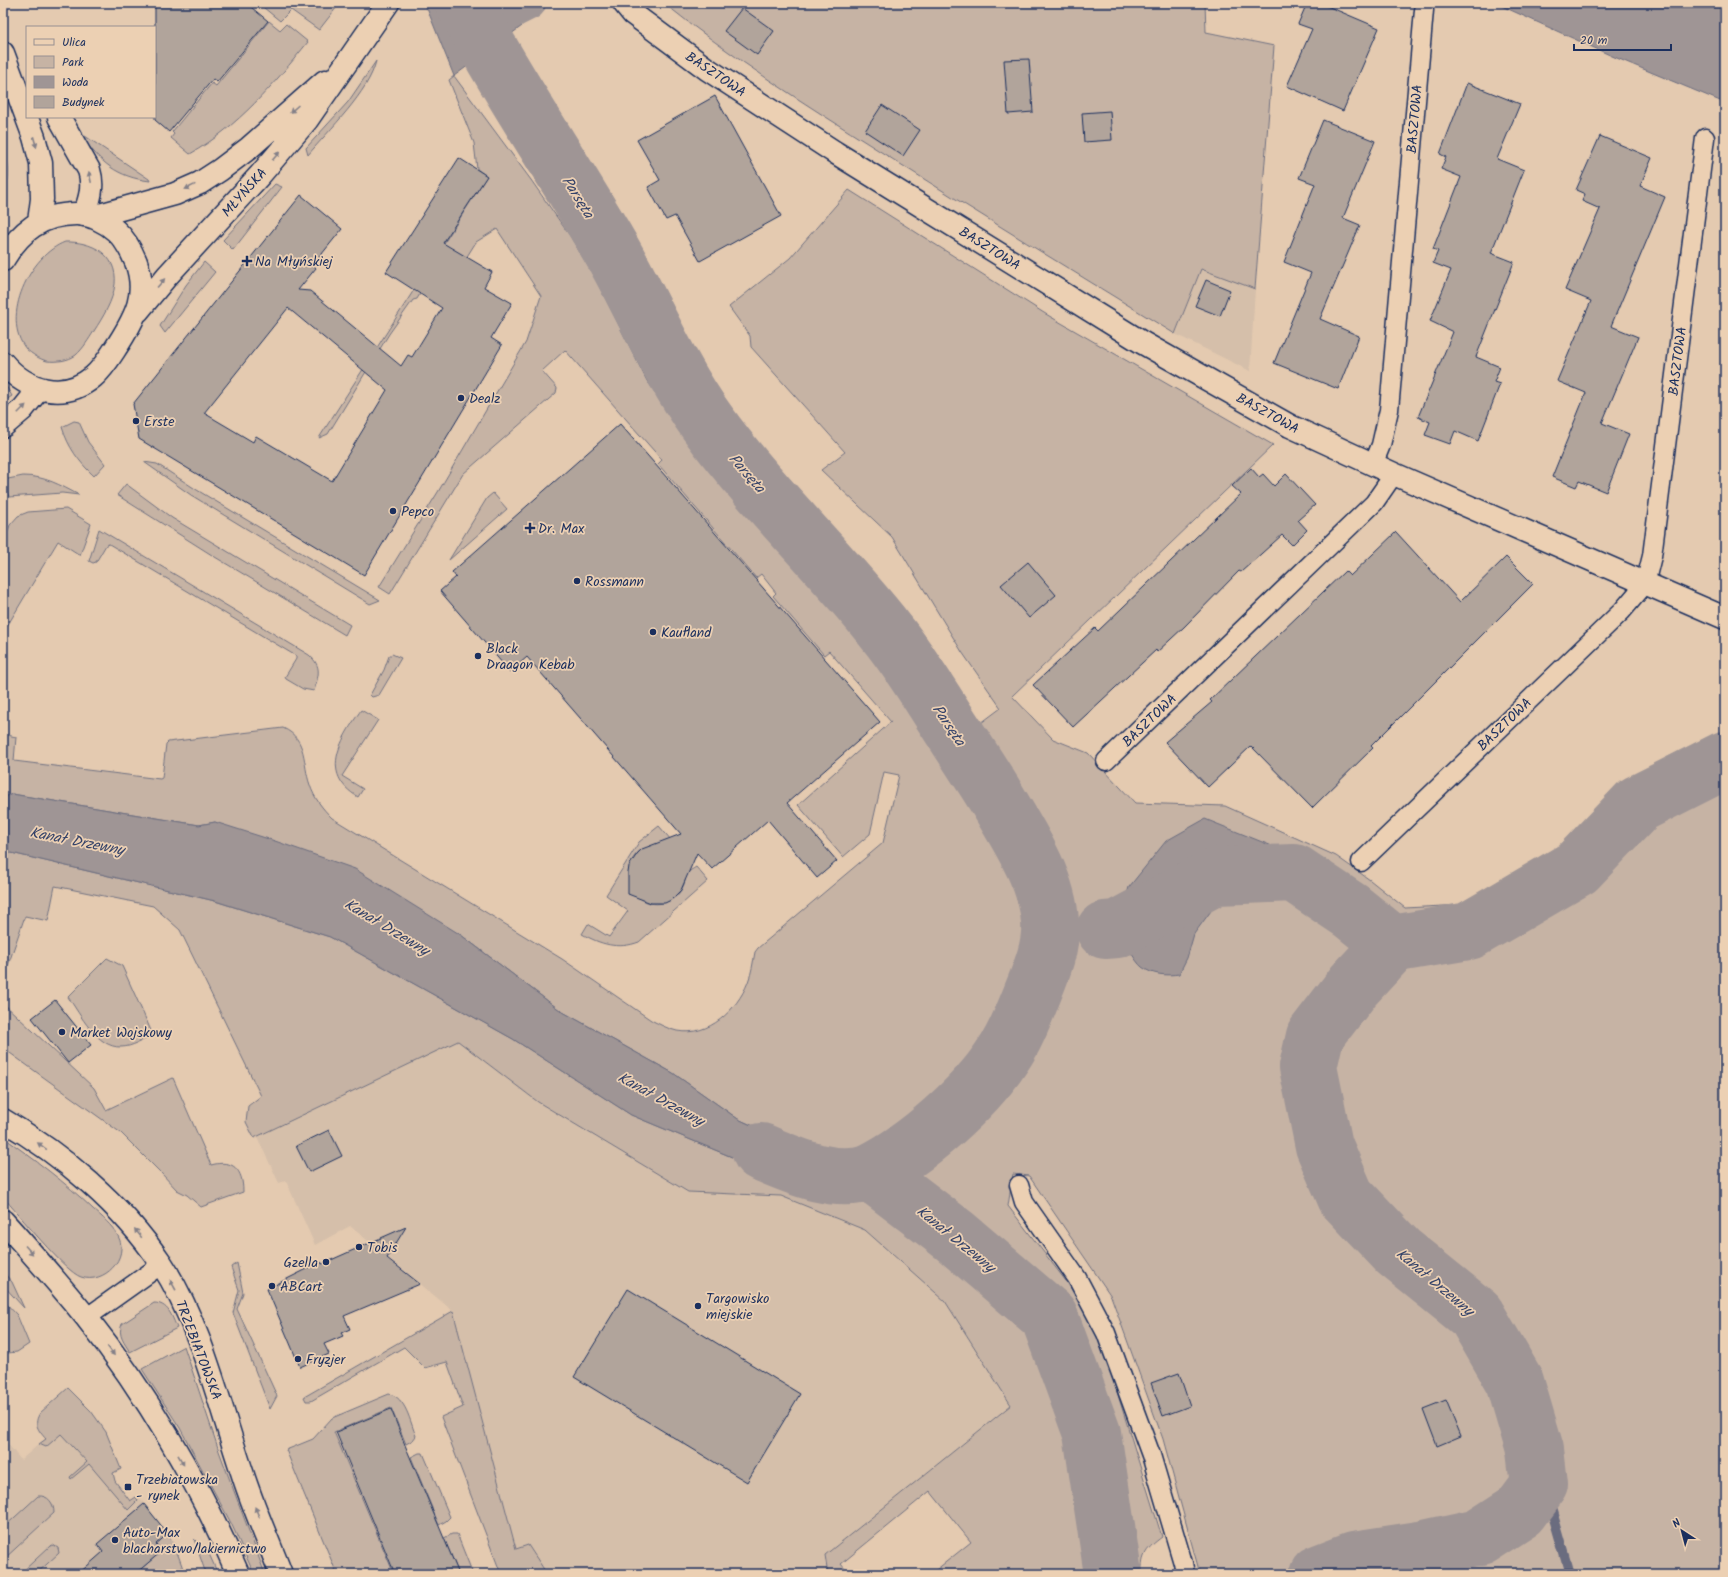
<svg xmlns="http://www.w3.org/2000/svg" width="1728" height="1577" font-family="Kalam,sans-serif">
<rect width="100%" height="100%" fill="#e4cab0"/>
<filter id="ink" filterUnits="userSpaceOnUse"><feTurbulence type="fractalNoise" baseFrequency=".025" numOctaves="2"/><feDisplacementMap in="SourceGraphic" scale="8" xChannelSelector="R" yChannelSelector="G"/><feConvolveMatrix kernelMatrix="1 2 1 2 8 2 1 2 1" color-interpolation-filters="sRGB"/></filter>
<g filter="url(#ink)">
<path fill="#d5bfaa" d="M 1201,269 L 1255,289 L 1250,371 L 1175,334 Z
M 458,1040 L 538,1102 L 688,1192 L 781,1196 L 865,1230 L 945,1301 L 1011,1405 L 825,1555 L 828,1574 L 547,1574 L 528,1545 L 516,1549 L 453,1311 L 350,1226 L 315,1245 L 286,1181 L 279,1183 L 257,1137 Z
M 80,1407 L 127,1505 L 138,1496 L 168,1534 L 162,1551 L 135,1574 L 3,1574 L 3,1438 L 21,1460 Z"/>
<path fill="#c6b3a4" stroke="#707181" d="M 258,3 L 340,3 L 319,30 L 291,10 L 280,21 Z
M 664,3 L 1205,3 L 1206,32 L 1274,46 L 1255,289 L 1201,269 L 1175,334 C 1076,273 977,213 878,150 C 805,104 732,58 664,3 Z
M 269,21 L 280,30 L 286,24 L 308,42 C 274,84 238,127 190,154 L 171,138 L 174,134 L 172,132 L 212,83 L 216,86 Z
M 376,61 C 369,92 329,130 308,155 L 306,148 L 348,102 Z
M 454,76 L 531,180 L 570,236 L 594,276 L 647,381 L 716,472 L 879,662 L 943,753 L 986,830 L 1026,883 L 1039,918 L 1031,963 L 989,1049 L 950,1093 L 915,1127 L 835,1157 L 793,1144 L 738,1119 L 673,1073 L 561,1011 L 461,935 L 215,822 L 199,825 L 12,794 L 3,798 L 3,734 L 16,737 L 14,761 L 160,779 L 162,778 L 166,744 L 168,742 L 283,728 C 308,739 302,763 310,785 C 314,798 323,809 332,818 L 562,959 L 651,1020 C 659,1024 668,1029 677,1031 C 709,1037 737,1010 748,982 C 752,972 753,962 755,952 L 758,948 L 883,843 L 899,775 L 884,772 L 870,834 L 843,857 L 798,805 L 891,722 L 829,651 L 824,655 L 773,596 L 776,593 L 761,574 L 756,578 L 658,464 L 662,460 L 565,350 L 542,371 L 557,388 L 556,393 L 463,474 L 390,594 L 379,587 L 438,492 L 526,342 L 541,296 L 497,229 L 476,242 L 451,282 L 433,271 L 417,299 L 413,300 L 389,334 L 328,434 L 319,438 L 487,176 L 477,169 L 474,143 L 449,80 Z
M 85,136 L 149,179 L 150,181 C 117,177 101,163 82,137 Z
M 3,144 C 8,160 12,177 3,192 Z
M 275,184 L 282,187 L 233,250 L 223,240 Z
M 849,190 L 1044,313 L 1273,445 L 1012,696 L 1053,739 L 1088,753 L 1135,803 L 1225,806 L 1336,856 L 1370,880 L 1405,908 L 1480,904 L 1538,880 L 1629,785 L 1678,755 L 1725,732 L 1725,1574 L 1200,1574 L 1163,1439 L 1111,1296 L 1029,1176 L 1013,1174 L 1008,1206 L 1069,1285 L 1100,1337 L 1162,1537 C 1147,1548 1141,1555 1142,1574 L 931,1574 L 971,1542 L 930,1491 L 841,1564 L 849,1574 L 828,1574 L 825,1555 L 1011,1405 L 945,1301 L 865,1230 L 781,1196 L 688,1192 L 538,1102 L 458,1041 L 254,1138 L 246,1122 L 248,1106 L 261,1096 L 180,930 L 153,906 L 55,886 L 48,921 L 25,916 L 3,980 L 3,851 L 215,901 L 330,937 L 513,1039 L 631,1115 L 744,1162 L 833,1192 L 862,1194 L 907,1166 L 989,1096 L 1025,1046 L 1043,1002 L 1058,956 L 1061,913 L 1054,872 L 1039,820 L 977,726 L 1001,708 L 962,652 L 892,537 L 821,470 L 845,452 L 751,347 L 750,336 L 729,307 L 790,258 Z
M 65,242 C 91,241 118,254 115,284 C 113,301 103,317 94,331 C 89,339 83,349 76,355 C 68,361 56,362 47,361 C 39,359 32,354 26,349 C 0,317 30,255 65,242 Z
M 204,262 L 215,272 L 165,333 L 160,326 L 186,285 Z
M 3,381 L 12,396 L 3,402 Z
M 74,421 L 79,422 L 88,442 L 105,464 L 94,476 C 79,462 68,447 62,427 Z
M 144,462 L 157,464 L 197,490 L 380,600 L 370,604 L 191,495 Z
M 23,476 C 45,476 60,485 79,495 L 62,493 L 9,497 L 3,480 Z
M 126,484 L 172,518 L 350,625 L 345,635 L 215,557 L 117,495 Z
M 493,493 L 507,509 L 449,560 L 487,498 Z
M 66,509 L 91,524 L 80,555 L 58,541 L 3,633 L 3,546 L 10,525 L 18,516 L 28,512 Z
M 99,529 L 309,655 C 323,667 318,676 314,691 L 303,689 L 286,679 L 285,677 L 296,659 L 296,656 L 109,544 L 106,545 L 96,562 L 93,563 L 89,561 Z
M 392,654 L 401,658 L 379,695 L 372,697 L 370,695 L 384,670 L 389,656 Z
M 361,710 L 378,720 L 342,776 L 363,789 L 358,797 C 318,773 342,738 361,710 Z
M 659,826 L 691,863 L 642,849 C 611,872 638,917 671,900 C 678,896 683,889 685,881 C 686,879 685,876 686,875 C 687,872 693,869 696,867 L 708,881 L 639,942 C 618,950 600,944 582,934 L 588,924 L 609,937 L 628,911 L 606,895 L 639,842 Z
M 107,958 L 122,966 L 153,1035 C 143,1040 132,1047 121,1047 C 97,1048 80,1014 68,997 Z
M 3,1003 L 94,1088 L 106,1110 L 173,1078 L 211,1165 C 233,1159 243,1169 243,1192 L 201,1207 L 187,1195 L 177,1190 L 161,1173 L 121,1133 L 3,1048 Z
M 3,1137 C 34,1159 65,1182 93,1209 C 102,1217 112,1225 118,1236 C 130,1258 104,1285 81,1277 C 65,1272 17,1212 3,1197 Z
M 237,1263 L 243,1293 L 237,1309 L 277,1396 L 270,1409 L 233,1313 L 239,1290 L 231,1267 Z
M 3,1272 L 12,1282 L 24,1308 L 3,1285 Z
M 3,1300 L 17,1315 L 29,1344 L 17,1352 L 8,1353 L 3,1352 L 3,1325 L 6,1322 L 3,1318 Z
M 154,1303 C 168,1303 172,1316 177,1328 L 130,1352 C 125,1344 117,1335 122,1324 Z
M 453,1311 L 516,1549 L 528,1545 L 547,1574 L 501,1574 L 441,1417 L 463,1407 L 447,1362 L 425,1368 L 404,1347 L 311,1401 L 306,1401 L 304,1397 Z
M 184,1346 L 219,1451 L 265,1574 L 254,1574 L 231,1523 L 180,1428 L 142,1369 Z
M 68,1388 L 91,1411 L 106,1432 L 121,1469 L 113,1473 L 115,1481 L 130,1501 L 136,1497 L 138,1500 L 128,1510 L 89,1464 L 71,1479 L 70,1477 L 87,1462 L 61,1434 L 46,1447 L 39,1444 L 46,1439 C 38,1430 33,1424 40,1413 Z
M 389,1394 C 406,1397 410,1422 416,1436 L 413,1440 L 406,1444 L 391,1408 L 334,1432 L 394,1574 L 337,1574 L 286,1450 L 313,1439 L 332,1418 Z
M 419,1453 L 423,1453 L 450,1517 L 446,1521 L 439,1525 L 411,1457 Z
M 38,1496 C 48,1495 54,1503 54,1513 L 4,1559 L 3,1528 Z
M 168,1534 L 174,1544 L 185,1574 L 135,1574 L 162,1551 L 156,1544 Z
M 452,1534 L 457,1534 L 473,1574 L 459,1574 L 444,1538 Z
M 194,1539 L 210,1556 L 218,1574 L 206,1574 Z
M 53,1545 L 58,1548 L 59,1553 L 36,1574 L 20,1574 L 50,1546 Z"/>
<path fill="#9f9595" stroke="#6a6c7f" d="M 423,3 L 508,3 L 522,26 L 454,76 L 426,6 Z
M 1495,3 L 1725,3 L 1725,103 L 1612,56 Z
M 12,794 L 199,825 L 215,822 L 275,841 L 355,869 L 461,935 L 561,1011 L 673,1073 L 738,1119 L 793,1144 L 835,1157 L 836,1177 L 833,1192 L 744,1162 L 631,1115 L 513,1039 L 330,937 L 215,901 L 3,851 L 3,798 Z
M 1205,819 L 1297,856 L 1294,873 L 1288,886 L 1222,896 L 1194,934 L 1187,958 L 1179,974 C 1167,976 1152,975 1142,967 C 1135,962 1123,938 1117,929 L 1129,887 L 1166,841 Z"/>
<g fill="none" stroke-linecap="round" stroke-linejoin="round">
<path stroke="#6a6c7f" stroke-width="10" d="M 1539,1484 L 1551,1508 L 1570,1574"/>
<path stroke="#9f9595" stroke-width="34" d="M 513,11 L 529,3"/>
<path stroke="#9f9595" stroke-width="58" d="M 464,3 C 508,88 562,165 610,248 C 643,305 668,368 707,422 C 761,497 830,560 887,633 C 908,659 925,687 943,715 C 961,743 980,771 997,799 C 1018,835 1048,880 1050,922 C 1052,948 1040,974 1031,997 C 1023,1017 1015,1038 1003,1055 C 976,1097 916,1150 871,1172
M 1105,930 L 1117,929 L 1216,876 L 1294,873 L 1351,911 L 1392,944 L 1469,931 L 1577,868 L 1638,804 L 1725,760
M 761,1152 C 794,1166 835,1185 871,1172 L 955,1236 L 1049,1316 L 1092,1433 L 1113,1574
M 1318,1574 L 1354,1560 L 1420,1550 L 1479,1537 L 1519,1511 L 1539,1484 L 1535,1450 L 1515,1382 L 1476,1315 L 1398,1252 L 1346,1197 L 1324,1146 L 1308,1067 L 1315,1036 L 1354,985 L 1392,944"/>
</g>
<path fill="#b1a49b" stroke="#1b2f5e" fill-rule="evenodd" d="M 155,3 L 246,3 L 268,21 L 217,82 L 213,79 L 169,132 L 155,120 Z
M 1307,3 L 1320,3 L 1379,28 L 1343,111 L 1287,86 L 1312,29 L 1298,24 Z
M 742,8 L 774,31 L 757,55 L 724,31 Z
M 1029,59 L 1033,112 L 1008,114 L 1004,60 Z
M 1467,83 L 1520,104 L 1497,159 L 1524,170 L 1491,253 L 1514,262 L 1476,357 L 1500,367 L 1494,382 L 1500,384 L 1478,441 L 1455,431 L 1450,444 L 1425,435 L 1430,422 L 1418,417 L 1453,332 L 1430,321 L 1451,270 L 1433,263 L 1438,251 L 1433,249 L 1461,177 L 1441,169 L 1446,157 L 1440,154 Z
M 715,96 L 781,216 L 700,261 L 675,216 L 666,220 L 648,187 L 660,180 L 637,140 Z
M 882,105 L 920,130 L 903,156 L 865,131 Z
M 1110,111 L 1112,140 L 1084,142 L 1082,113 Z
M 1323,120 L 1375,141 L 1343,218 L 1360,225 L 1320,319 L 1359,336 L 1338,389 L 1274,363 L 1311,273 L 1284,262 L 1315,184 L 1299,178 Z
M 1600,136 L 1652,158 L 1640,186 L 1665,197 L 1611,326 L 1638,337 L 1602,423 L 1629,434 L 1606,492 L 1579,481 L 1576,487 L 1552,477 L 1586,393 L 1557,381 L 1591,301 L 1565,290 L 1600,209 L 1582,201 L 1585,194 L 1576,190 Z
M 459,158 L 487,176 L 443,243 L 492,272 L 484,287 L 512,303 L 491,338 L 502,345 L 364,575 L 139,439 L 133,404 L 301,195 L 342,229 L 313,265 L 316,268 L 298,290 L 310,291 L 401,366 L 408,355 L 412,357 L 442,308 L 386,272 ZM 288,308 L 387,390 L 332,481 L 256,436 L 253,442 L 204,413 Z
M 1206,280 L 1230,290 L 1220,316 L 1195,306 Z
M 620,424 L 880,722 L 787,803 L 837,861 L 817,878 L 768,820 L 712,869 L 697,853 L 681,890 L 671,900 L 665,903 L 651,903 L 628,894 L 628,873 L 629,866 L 637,854 L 642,849 L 681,834 L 527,657 L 510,672 L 440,591 L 456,577 L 452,572 Z
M 1251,468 L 1259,477 L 1263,474 L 1274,486 L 1286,474 L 1315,505 L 1298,520 L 1307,530 L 1292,545 L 1282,535 L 1241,572 L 1239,571 L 1184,627 L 1157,652 L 1156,650 L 1073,727 L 1033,685 L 1095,628 L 1098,631 L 1241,494 L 1232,486 Z
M 1396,532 L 1460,602 L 1506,557 L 1533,584 L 1371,746 L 1373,748 L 1312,808 L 1251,746 L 1208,787 L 1165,742 L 1212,702 L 1210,700 L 1345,571 L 1350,576 Z
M 1028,562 L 1056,595 L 1029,618 L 1001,585 Z
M 55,1000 L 91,1045 L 68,1063 L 32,1018 Z
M 329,1130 L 342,1156 L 309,1172 L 296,1146 Z
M 406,1227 L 387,1258 L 420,1284 L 344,1316 L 350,1329 L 341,1333 L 343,1336 L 324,1344 L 329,1354 L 300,1367 L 267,1289 L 321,1262 L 322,1264 L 349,1252 Z
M 628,1289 L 800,1394 L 747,1482 L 574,1377 Z
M 1179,1373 L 1190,1406 L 1163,1416 L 1151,1383 Z
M 1446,1400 L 1461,1436 L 1437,1446 L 1423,1409 Z
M 391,1409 L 405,1445 L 459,1574 L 395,1574 L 336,1432 Z
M 144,1504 L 168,1534 L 156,1544 L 162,1551 L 135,1574 L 78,1574 L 103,1552 L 97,1544 Z"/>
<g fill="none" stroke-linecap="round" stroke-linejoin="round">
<g stroke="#1b2f5e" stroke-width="21">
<path id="service" d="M 1373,465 L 1381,445 L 1389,410 L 1424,10
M 1106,761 L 1374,503 L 1394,474
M 1361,862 L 1622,611 L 1645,584 L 1652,556 L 1705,138
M 1019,1185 L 1024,1202 L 1077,1278 L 1106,1333 L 1151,1455 L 1183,1563 L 1185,1574
M 86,1318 L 162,1264"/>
</g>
<g stroke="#1b2f5e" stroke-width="25">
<path id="minor" d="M 624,3 L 633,14 L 707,69 L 836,153 L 1143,343 L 1290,426 L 1394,474 L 1725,618
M 3,53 L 34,137 L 41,163 L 42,199 L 39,222
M 59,117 L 89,170 C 94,186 90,199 84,215"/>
</g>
<g stroke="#1b2f5e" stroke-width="25">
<path id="tertiary" d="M 92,217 L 175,194 L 200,183 L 220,170 L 249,148 L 325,81
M 3,260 C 20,232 41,214 76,214 C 91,214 106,222 116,231 C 126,240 131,250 136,262 C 148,294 136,316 119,343 C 111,355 104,368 93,377 C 63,402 26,390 3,363
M 138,311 L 167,276 L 260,175 L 307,120 L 388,3
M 3,426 L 23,409 L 39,389
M 3,1120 C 63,1155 122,1205 161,1263 C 201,1324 219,1404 242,1472 C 253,1507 268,1540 281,1574
M 3,1221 C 31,1252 59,1284 86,1317 C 145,1391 201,1486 238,1574"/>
</g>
<use href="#service" stroke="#ecd0b3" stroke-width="18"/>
<use href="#minor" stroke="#ecd0b3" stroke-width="22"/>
<use href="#tertiary" stroke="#ecd0b3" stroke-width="22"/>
</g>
<defs><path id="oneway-solid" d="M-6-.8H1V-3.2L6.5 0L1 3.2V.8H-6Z"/></defs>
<g fill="#848088">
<use href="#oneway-solid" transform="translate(294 109) rotate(138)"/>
<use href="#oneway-solid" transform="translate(35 142) rotate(74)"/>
<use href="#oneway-solid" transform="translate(276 156) rotate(-49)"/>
<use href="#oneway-solid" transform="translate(90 177) rotate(-102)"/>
<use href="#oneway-solid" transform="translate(190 187) rotate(154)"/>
<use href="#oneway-solid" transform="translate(161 283) rotate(-49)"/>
<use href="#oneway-solid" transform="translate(22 409) rotate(-45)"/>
<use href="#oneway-solid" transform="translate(42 1146) rotate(-144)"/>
<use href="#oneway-solid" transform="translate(138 1233) rotate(-129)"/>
<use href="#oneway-solid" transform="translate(29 1250) rotate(48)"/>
<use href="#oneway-solid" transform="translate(173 1285) rotate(-119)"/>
<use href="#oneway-solid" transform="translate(111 1351) rotate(53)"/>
<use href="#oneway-solid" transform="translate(181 1460) rotate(60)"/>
<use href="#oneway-solid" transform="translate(257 1512) rotate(-112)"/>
</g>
</g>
<g fill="#1b2f5e" stroke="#ecd0b3" stroke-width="1.5">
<path d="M245 255h4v4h4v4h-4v4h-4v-4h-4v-4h4z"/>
<circle cx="461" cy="398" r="4"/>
<circle cx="136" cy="421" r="4"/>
<circle cx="393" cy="511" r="4"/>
<path d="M528 522h4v4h4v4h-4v4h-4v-4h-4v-4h4z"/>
<circle cx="577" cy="581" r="4"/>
<circle cx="653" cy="632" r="4"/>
<circle cx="478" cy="656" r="4"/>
<circle cx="62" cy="1032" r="4"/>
<circle cx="359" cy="1247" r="4"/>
<circle cx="326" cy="1262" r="4"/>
<circle cx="272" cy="1286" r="4"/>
<circle cx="698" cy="1306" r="4"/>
<circle cx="298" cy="1359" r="4"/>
<rect x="124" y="1483" width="8" height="8" rx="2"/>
<circle cx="115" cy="1540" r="4"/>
</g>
<g text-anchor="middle" stroke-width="3.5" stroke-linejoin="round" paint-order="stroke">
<g font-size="14" fill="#1b2f5e" stroke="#ecd0b3">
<text transform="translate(716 74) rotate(34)" y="5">BASZTOWA</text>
<text transform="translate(1414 119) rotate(-85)" y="5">BASZTOWA</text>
<text transform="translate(244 192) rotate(-48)" y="5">MŁYŃSKA</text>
<text transform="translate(990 248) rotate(32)" y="5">BASZTOWA</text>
<text transform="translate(1677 361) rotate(-83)" y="5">BASZTOWA</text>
<text transform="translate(1268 413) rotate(29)" y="5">BASZTOWA</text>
<text transform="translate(1149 720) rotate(-44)" y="5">BASZTOWA</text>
<text transform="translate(1504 724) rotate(-44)" y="5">BASZTOWA</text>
<text transform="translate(199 1350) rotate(69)" y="5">TRZEBIATOWSKA</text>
</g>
<g font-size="14" fill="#1b2f5e" stroke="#ecd0b3" text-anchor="start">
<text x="255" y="266">Na Młyńskiej</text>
<text x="469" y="403">Dealz</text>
<text x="144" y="426">Erste</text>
<text x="401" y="516">Pepco</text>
<text x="538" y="533">Dr. Max</text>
<text x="585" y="586">Rossmann</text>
<text x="661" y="637">Kaufland</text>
<text x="486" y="653">Black<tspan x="486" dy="16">Draagon Kebab</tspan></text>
<text x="70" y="1037">Market Wojskowy</text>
<text x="367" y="1252">Tobis</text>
<text x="318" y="1267" text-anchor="end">Gzella</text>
<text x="280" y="1291">ABCart</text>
<text x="706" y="1303">Targowisko<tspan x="706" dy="16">miejskie</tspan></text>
<text x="306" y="1364">Fryzjer</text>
<text x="136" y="1484">Trzebiatowska<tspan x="136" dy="16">- rynek</tspan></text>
<text x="123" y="1537">Auto-Max<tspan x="123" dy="16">blacharstwo/lakiernictwo</tspan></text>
</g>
<g font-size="15" font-style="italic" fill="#354369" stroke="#ecd0b3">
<text transform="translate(578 197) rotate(58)" y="5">Parsęta</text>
<text transform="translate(747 473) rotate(49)" y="5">Parsęta</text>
<text transform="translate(949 725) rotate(56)" y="5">Parsęta</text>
<text transform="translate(77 841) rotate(11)" y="5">Kanał Drzewny</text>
<text transform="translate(387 927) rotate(31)" y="5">Kanał Drzewny</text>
<text transform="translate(661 1099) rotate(29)" y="5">Kanał Drzewny</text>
<text transform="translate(956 1239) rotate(39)" y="5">Kanał Drzewny</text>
<text transform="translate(1435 1282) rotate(40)" y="5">Kanał Drzewny</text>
</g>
</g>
<rect width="1728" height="1577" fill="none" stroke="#ecd0b3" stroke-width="16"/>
<rect x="8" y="8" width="1712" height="1561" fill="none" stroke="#1b2f5e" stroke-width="1.5" filter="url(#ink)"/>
<rect x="26" y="26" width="130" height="92" fill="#ecd0b3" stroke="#989091"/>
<rect x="34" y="39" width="20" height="6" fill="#ecd0b3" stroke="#989091"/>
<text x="62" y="46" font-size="12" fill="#1b2f5e">Ulica</text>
<rect x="34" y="56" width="20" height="12" fill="#c6b3a4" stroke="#989091"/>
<text x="62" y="66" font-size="12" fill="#1b2f5e">Park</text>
<rect x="34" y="76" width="20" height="12" fill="#9f9595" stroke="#989091"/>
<text x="62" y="86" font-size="12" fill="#1b2f5e">Woda</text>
<rect x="34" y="96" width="20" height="12" fill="#b1a49b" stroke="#989091"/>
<text x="62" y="106" font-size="12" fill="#1b2f5e">Budynek</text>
<g transform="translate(1682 1531) rotate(324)" stroke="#ecd0b3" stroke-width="3" paint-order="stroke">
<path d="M0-3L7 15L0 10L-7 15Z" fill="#1b2f5e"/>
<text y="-6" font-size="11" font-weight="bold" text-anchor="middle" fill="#1b2f5e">N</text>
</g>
<path d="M1574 44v6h97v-6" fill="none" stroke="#1b2f5e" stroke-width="2"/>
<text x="1580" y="44" font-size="12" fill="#1b2f5e" stroke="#ecd0b3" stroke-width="3" paint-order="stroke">20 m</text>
</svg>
